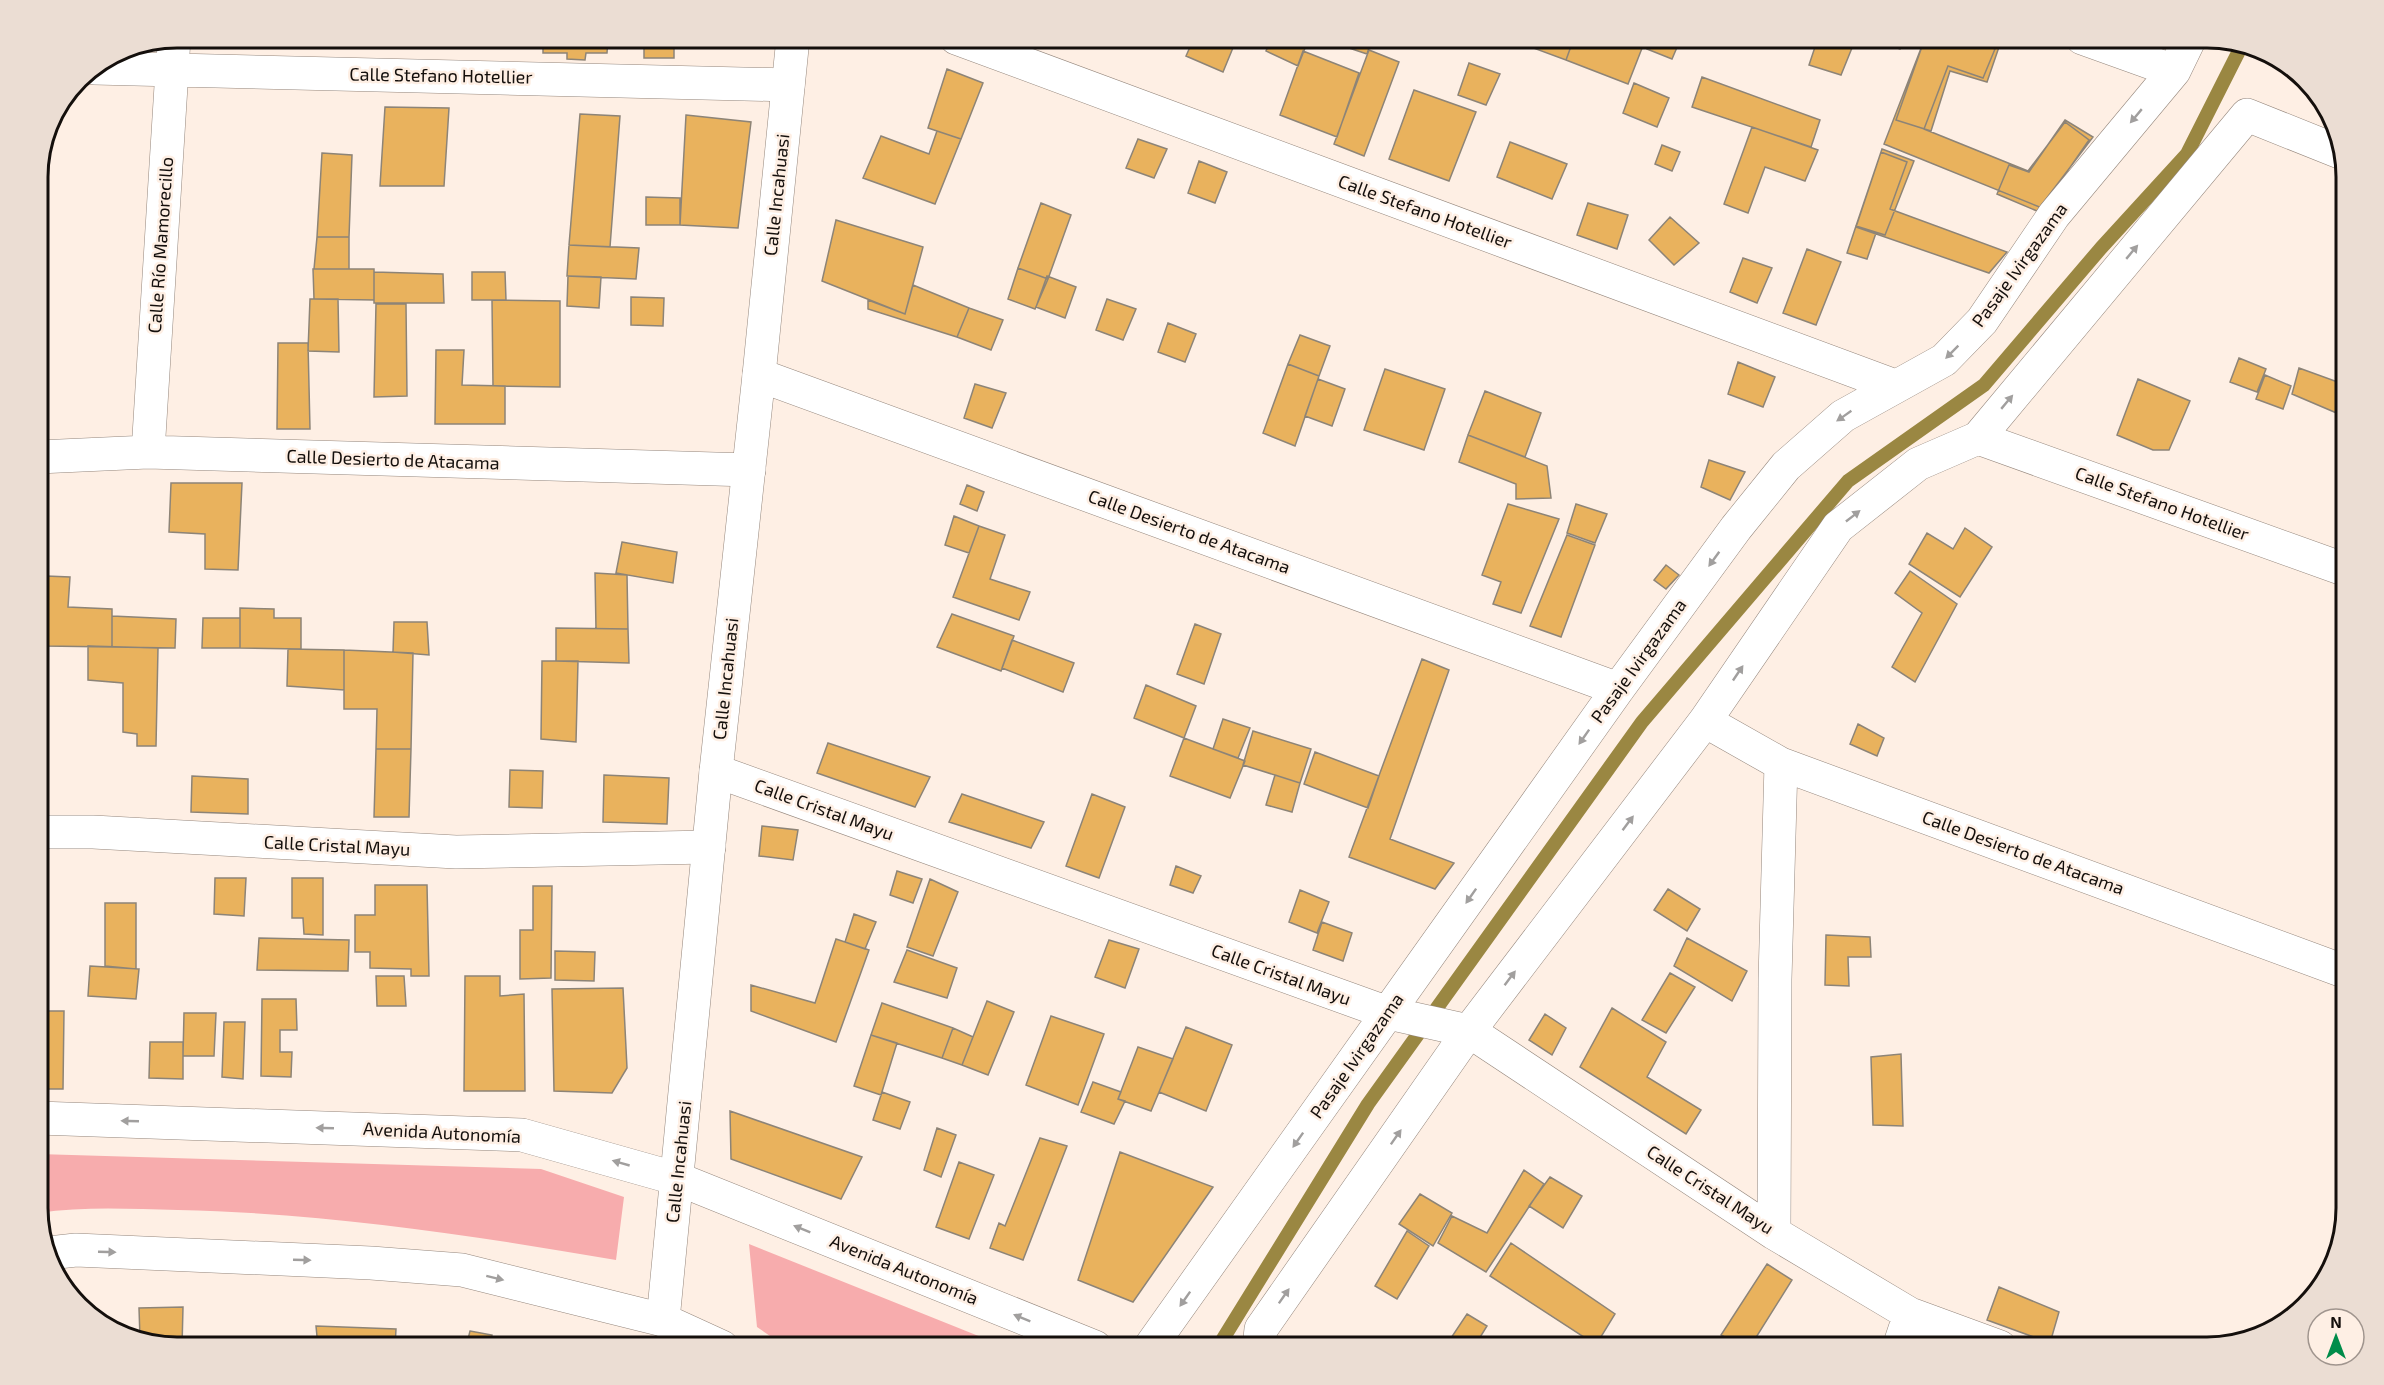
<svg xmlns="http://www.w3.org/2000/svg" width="2384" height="1385" font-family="'Exo 2',sans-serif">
<rect width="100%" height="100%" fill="#feefe4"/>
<path fill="#f7acad" d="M 38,1154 L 541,1169 L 624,1197 L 616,1260 C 470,1235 327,1213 178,1210 C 131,1209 85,1206 38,1213 Z
M 749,1244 L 1006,1347 L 786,1347 L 757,1327 Z"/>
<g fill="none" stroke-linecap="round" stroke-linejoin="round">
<path stroke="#9a8742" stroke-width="14" d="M 1218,1347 L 1368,1104 L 1642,722 L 1848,481 L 1984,385 L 2101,248 L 2187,154 L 2241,47"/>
</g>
<path fill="#e9b25d" stroke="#8d8477" stroke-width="1.5" d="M 543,38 L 608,38 L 607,53 L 586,53 L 585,60 L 567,59 L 567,53 L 543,53 Z
M 644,38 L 674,38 L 674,58 L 644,58 Z
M 1194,38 L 1237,38 L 1223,72 L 1186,56 Z
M 1272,38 L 1309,38 L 1298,66 L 1266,51 Z
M 1342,38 L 1372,38 L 1367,54 L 1340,45 Z
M 1513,38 L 1574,38 L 1566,60 L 1512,40 Z
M 1574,38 L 1646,38 L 1628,84 L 1566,60 Z
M 1651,38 L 1681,38 L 1672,59 L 1647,49 Z
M 1818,38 L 1856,38 L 1841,75 L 1809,65 Z
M 1871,38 L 1904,38 L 1900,49 Z
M 1925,38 L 1969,38 L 1995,49 L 1983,78 L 1948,66 L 1924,129 L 2028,171 L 2065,122 L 2089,140 L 2042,208 L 1884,144 Z
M 1925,38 L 1970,38 L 1999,47 L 1987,82 L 1950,71 L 1931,131 L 1896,120 Z
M 1369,50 L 1399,62 L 1364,156 L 1334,144 Z
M 1303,51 L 1359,73 L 1337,137 L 1280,115 Z
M 1469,63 L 1500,74 L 1486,105 L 1458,95 Z
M 947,69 L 983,83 L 961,139 L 928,128 Z
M 1702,77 L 1820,120 L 1811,147 L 1692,107 Z
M 1634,83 L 1669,98 L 1657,127 L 1623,113 Z
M 1414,90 L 1476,112 L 1449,181 L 1389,159 Z
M 385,107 L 449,108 L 444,186 L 380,186 Z
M 580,114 L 620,116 L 610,247 L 569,245 Z
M 686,115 L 751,122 L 738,228 L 680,225 Z
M 2065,120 L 2093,137 L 2037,211 L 1997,194 L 2009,165 L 2029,172 Z
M 1752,127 L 1818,150 L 1805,181 L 1765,167 L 1748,213 L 1724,204 Z
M 937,131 L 961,139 L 935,204 L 863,178 L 881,136 L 929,154 Z
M 1138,139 L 1167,149 L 1154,178 L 1126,168 Z
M 1510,142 L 1567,164 L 1552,199 L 1497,177 Z
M 1662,145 L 1680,152 L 1672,171 L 1655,164 Z
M 1882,149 L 1914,161 L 1885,235 L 1856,226 Z
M 1881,152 L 1907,162 L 1890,209 L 2007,252 L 1989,273 L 1856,227 Z
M 322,153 L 352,155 L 349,237 L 317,237 Z
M 1199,161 L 1227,172 L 1215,203 L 1188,193 Z
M 646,197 L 680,198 L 680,225 L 646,225 Z
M 1041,203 L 1071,215 L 1048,279 L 1018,268 Z
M 1588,203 L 1628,215 L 1617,249 L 1577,235 Z
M 1670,217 L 1699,243 L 1674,265 L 1649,240 Z
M 836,220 L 923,247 L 905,314 L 822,281 Z
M 1856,226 L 1876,233 L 1867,259 L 1847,253 Z
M 317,237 L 349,237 L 349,269 L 314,269 Z
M 569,245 L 639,248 L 636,279 L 567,276 Z
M 1807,249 L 1841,262 L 1816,325 L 1783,313 Z
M 1743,258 L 1772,268 L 1757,303 L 1730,292 Z
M 1018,268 L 1048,279 L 1035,309 L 1008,299 Z
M 313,269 L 374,269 L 374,300 L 314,299 Z
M 374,272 L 443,274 L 444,303 L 374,303 Z
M 472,272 L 505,272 L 506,300 L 472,300 Z
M 568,276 L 601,277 L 599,308 L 567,306 Z
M 1047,276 L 1076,287 L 1065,318 L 1036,307 Z
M 913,285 L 969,308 L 957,337 L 868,309 L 868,300 L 905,314 Z
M 631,297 L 664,298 L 663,326 L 631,325 Z
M 310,299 L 338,299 L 339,352 L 308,351 Z
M 1107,299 L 1136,309 L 1123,340 L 1096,330 Z
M 492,300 L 560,301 L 560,387 L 493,386 Z
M 376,304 L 406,304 L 407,396 L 374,397 Z
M 969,308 L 1003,320 L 991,350 L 957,337 Z
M 1168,323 L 1196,334 L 1185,362 L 1158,352 Z
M 1300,335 L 1330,346 L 1319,376 L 1288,364 Z
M 278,343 L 308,343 L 310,429 L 277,429 Z
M 436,350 L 464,350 L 462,385 L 505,386 L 505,424 L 435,424 Z
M 2239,358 L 2266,369 L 2257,392 L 2230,382 Z
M 1738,362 L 1775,377 L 1763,407 L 1728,394 Z
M 1288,364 L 1319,376 L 1295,446 L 1263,433 Z
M 2299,368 L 2346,385 L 2346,417 L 2292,394 Z
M 1385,369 L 1445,389 L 1424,450 L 1364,430 Z
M 2265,375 L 2291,386 L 2283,409 L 2256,399 Z
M 1318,379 L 1345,389 L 1332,426 L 1305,416 Z
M 2138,379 L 2190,401 L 2169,450 L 2153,450 L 2117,435 Z
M 975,384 L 1006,393 L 992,428 L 964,418 Z
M 1485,391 L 1541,413 L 1525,457 L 1468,435 Z
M 1468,435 L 1547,466 L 1551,498 L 1516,499 L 1516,484 L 1459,462 Z
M 1709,460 L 1745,472 L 1730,500 L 1701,487 Z
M 171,483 L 242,483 L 238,570 L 205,569 L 205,534 L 169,532 Z
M 967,485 L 984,492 L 977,511 L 960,504 Z
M 1508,504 L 1559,519 L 1521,613 L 1493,604 L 1501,582 L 1482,575 Z
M 1576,504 L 1607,514 L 1595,543 L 1567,533 Z
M 954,516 L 979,526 L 969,553 L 945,545 Z
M 979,526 L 1005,535 L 990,579 L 1030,592 L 1019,620 L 953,597 Z
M 1965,528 L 1992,547 L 1960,597 L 1909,564 L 1927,533 L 1953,549 Z
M 1567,535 L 1595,545 L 1561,637 L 1530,626 Z
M 622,542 L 677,552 L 673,583 L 616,573 Z
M 1666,565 L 1679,575 L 1666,589 L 1654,580 Z
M 1910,571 L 1957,604 L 1915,682 L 1892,667 L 1922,613 L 1895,593 Z
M 595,573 L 627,575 L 628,629 L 596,629 Z
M 46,576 L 70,577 L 68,607 L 112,609 L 112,647 L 45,646 Z
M 38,584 L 46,584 L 45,646 L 38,646 Z
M 240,608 L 274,609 L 274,618 L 301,618 L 301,649 L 240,648 Z
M 952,614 L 1014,636 L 1001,671 L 937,647 Z
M 112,616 L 176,619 L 175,648 L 112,647 Z
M 203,618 L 240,618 L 240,648 L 202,648 Z
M 394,622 L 427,622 L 429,655 L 393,652 Z
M 1195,624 L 1221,634 L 1204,684 L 1177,674 Z
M 556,628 L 628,629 L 629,663 L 556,661 Z
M 1012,640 L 1074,663 L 1063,692 L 1002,668 Z
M 88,646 L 158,648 L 156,746 L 137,746 L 137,734 L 123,732 L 123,683 L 88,680 Z
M 288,649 L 344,650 L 344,690 L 287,686 Z
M 344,650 L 413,653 L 411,749 L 376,749 L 377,709 L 344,709 Z
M 1422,659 L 1449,670 L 1390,839 L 1454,863 L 1435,889 L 1349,857 Z
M 542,661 L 578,661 L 576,742 L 541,739 Z
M 1146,685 L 1196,706 L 1184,738 L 1134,718 Z
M 1223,719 L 1250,728 L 1238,758 L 1213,749 Z
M 1858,724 L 1884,738 L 1877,756 L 1850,744 Z
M 1253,731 L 1311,749 L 1300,783 L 1243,765 Z
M 1184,738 L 1245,761 L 1230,798 L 1170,776 Z
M 828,743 L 930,777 L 915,807 L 817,773 Z
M 376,749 L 411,749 L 409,817 L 374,817 Z
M 1315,752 L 1379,776 L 1368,808 L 1304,784 Z
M 510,770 L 543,771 L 542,808 L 509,807 Z
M 604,775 L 669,778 L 667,824 L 603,822 Z
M 1275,775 L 1300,783 L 1292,812 L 1266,805 Z
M 192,776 L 248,779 L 248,814 L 191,812 Z
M 962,794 L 1044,822 L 1031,848 L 949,822 Z
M 1092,794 L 1125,807 L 1099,878 L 1066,866 Z
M 762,826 L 798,830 L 793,860 L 759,856 Z
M 1176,866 L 1201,876 L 1193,893 L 1170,885 Z
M 897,871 L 922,879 L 913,903 L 890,895 Z
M 215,878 L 246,878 L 244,916 L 214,914 Z
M 292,878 L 323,878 L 323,935 L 304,934 L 303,918 L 292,918 Z
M 930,879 L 958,892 L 933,956 L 907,947 Z
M 375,885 L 427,885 L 429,976 L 411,976 L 411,969 L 370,968 L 370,952 L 355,952 L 355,915 L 375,915 Z
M 533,886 L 552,886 L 551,978 L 520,979 L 520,930 L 533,930 Z
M 1668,889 L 1700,909 L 1687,931 L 1654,910 Z
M 1300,890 L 1329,902 L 1317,933 L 1289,922 Z
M 105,903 L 136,903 L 136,969 L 105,966 Z
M 854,914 L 876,922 L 865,949 L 845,942 Z
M 1322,922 L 1352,933 L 1343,961 L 1313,950 Z
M 1826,935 L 1870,937 L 1871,957 L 1848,957 L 1849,986 L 1825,985 Z
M 259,938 L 349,940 L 348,971 L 257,970 Z
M 1687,938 L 1747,971 L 1732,1001 L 1674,966 Z
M 836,939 L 869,950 L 836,1042 L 751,1011 L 751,985 L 815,1003 Z
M 1109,940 L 1139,949 L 1125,988 L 1095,977 Z
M 907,950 L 957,968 L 947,998 L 894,982 Z
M 555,951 L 595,952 L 594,981 L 555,980 Z
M 90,966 L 139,969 L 136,999 L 88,996 Z
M 1670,973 L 1695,987 L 1666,1033 L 1642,1020 Z
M 376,976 L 404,976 L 406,1006 L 377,1006 Z
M 465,976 L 500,976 L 500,996 L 524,994 L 525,1091 L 464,1091 Z
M 623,988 L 627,1068 L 612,1093 L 554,1091 L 552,989 Z
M 262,999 L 296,999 L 297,1030 L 280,1030 L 280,1052 L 292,1052 L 291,1077 L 261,1076 Z
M 987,1001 L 1014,1012 L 988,1075 L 962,1065 Z
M 882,1003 L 953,1028 L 942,1058 L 871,1035 Z
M 1612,1008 L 1666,1042 L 1647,1077 L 1701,1110 L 1686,1134 L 1580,1067 Z
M 38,1011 L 64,1011 L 63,1089 L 38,1089 Z
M 184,1013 L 216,1013 L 214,1056 L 183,1056 Z
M 1545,1014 L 1566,1028 L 1552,1055 L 1529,1040 Z
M 1051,1016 L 1104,1034 L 1078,1105 L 1026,1085 Z
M 224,1022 L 245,1022 L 243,1079 L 222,1077 Z
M 1186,1027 L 1232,1045 L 1206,1111 L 1159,1092 Z
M 953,1028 L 973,1037 L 962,1065 L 942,1058 Z
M 871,1035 L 897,1043 L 881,1095 L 854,1086 Z
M 150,1042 L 183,1042 L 183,1079 L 149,1078 Z
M 1138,1047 L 1173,1059 L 1151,1111 L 1118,1099 Z
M 1901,1054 L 1903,1126 L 1873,1125 L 1871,1057 Z
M 1093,1082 L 1121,1092 L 1118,1099 L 1125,1101 L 1114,1124 L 1081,1112 Z
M 882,1092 L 910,1102 L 900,1129 L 873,1120 Z
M 730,1111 L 862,1157 L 841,1199 L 731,1159 Z
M 937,1128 L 956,1135 L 941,1177 L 924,1170 Z
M 1040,1138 L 1067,1146 L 1023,1260 L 990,1248 L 999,1223 L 1005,1226 Z
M 1120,1152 L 1213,1187 L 1133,1302 L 1078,1280 Z
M 959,1162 L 994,1175 L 969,1239 L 936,1227 Z
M 1524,1170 L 1544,1184 L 1486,1272 L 1438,1243 L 1452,1216 L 1487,1233 Z
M 1550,1177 L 1582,1196 L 1563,1228 L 1529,1206 Z
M 1420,1194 L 1452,1213 L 1433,1246 L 1399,1224 Z
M 1407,1231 L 1429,1246 L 1397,1299 L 1375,1286 Z
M 1511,1243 L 1615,1314 L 1596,1345 L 1490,1276 Z
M 1767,1264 L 1792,1280 L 1750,1347 L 1744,1347 L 1721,1335 Z
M 1999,1287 L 2059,1312 L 2050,1343 L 1987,1320 Z
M 183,1307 L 182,1347 L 140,1338 L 139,1308 Z
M 1467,1314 L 1487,1326 L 1474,1347 L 1445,1347 Z
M 316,1326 L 396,1329 L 395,1347 L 318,1347 Z
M 470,1331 L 492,1335 L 489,1347 L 466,1347 Z
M 1759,1338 L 1774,1347 L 1753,1347 Z"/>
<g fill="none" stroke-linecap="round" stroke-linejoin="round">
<g stroke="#95877d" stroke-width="34">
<path id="minor" d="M 956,38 L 1895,386
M 2082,38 L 2174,71
M 94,68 L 788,85
M 759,375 L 1618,689
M 1978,438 L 2346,570
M 148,452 L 174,38
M 38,457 L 148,452 L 749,470
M 1705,721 L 1781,764 L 2346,972
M 716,771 L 1388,1013 L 1469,1031 L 1774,1233 L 1910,1314 L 2000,1347
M 38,832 L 93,832 L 456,852 L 709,847
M 1774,1233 L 1775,979 L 1781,764
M 1150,1347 L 1618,689 L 1736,528 L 1786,466 L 1843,416 L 1944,360 L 1982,321 L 2054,215 L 2174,71 L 2190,38
M 1259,1347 L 1261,1329 L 1469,1031 L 1705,721 L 1838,527 L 1918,464 L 1978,438 L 2247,115 L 2342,153
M 1899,1347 L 1910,1314"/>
</g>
<g stroke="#95877d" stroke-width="34">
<path id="tertiary" d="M 38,1118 L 522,1135 L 678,1179 L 1095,1347
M 49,1253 L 76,1250 L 371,1263 L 462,1270 L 663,1320"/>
</g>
<g stroke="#95877d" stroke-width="34">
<path id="secondary" d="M 722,1347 L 663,1320 L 716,771 L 759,375 L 793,38"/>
</g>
<use href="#minor" stroke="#fff" stroke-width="33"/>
<use href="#tertiary" stroke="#fff" stroke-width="33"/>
<use href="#secondary" stroke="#fff" stroke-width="33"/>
</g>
<defs><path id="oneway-solid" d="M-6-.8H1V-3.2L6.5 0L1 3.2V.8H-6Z" transform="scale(1.5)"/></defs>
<g fill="#a19f9e">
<use href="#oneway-solid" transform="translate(2136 116) rotate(130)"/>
<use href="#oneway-solid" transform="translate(2132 252) rotate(-50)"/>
<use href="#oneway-solid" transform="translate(1952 352) rotate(135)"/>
<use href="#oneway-solid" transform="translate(2007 402) rotate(-50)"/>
<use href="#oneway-solid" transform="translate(1844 416) rotate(145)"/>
<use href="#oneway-solid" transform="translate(1853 516) rotate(-38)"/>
<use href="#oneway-solid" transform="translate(1714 559) rotate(126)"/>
<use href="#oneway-solid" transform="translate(1738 673) rotate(-56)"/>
<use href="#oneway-solid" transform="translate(1584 737) rotate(125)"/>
<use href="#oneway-solid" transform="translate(1628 823) rotate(-53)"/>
<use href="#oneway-solid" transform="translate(1471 896) rotate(125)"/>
<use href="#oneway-solid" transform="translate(1510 978) rotate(-53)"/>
<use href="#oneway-solid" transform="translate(130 1121) rotate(-178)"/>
<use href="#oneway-solid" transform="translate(325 1128) rotate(-178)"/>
<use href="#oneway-solid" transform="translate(1396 1137) rotate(-55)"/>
<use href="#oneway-solid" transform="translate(1298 1140) rotate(125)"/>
<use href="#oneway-solid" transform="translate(621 1163) rotate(-164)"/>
<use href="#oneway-solid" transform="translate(802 1229) rotate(-158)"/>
<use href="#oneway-solid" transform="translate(107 1252) rotate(2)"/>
<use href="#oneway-solid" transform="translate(302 1260) rotate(2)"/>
<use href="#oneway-solid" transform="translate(495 1278) rotate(14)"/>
<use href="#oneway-solid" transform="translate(1284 1296) rotate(-55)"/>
<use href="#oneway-solid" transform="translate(1185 1299) rotate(125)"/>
<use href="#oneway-solid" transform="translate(1022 1318) rotate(-158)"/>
</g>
<g text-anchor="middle" stroke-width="5" stroke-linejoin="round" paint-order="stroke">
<g font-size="18" fill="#140f0c" stroke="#feefe4">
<text transform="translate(441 76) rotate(1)" y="6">Calle Stefano Hotellier</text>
<text transform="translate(777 195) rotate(-84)" y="6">Calle Incahuasi</text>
<text transform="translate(1425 212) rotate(20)" y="6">Calle Stefano Hotellier</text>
<text transform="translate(161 245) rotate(-86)" y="6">Calle Río Mamorecillo</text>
<text transform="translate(2020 265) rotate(-54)" y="6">Pasaje Ivirgazama</text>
<text transform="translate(393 460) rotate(2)" y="6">Calle Desierto de Atacama</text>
<text transform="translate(2162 504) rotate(20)" y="6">Calle Stefano Hotellier</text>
<text transform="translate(1189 532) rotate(20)" y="6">Calle Desierto de Atacama</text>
<text transform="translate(1639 661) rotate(-54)" y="6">Pasaje Ivirgazama</text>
<text transform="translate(726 679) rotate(-84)" y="6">Calle Incahuasi</text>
<text transform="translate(824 810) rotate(20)" y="6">Calle Cristal Mayu</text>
<text transform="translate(337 846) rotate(3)" y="6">Calle Cristal Mayu</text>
<text transform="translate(2023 853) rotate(20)" y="6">Calle Desierto de Atacama</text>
<text transform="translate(1281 975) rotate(20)" y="6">Calle Cristal Mayu</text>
<text transform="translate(1357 1056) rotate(-55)" y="6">Pasaje Ivirgazama</text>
<text transform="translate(442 1133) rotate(3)" y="6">Avenida Autonomía</text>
<text transform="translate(679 1162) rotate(-84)" y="6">Calle Incahuasi</text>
<text transform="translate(1710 1190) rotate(33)" y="6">Calle Cristal Mayu</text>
<text transform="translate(904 1270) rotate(22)" y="6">Avenida Autonomía</text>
</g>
</g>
<path d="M0 0H2384V1385H0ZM177 48H2207A129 129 0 0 1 2336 177V1208A129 129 0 0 1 2207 1337H177A129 129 0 0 1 48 1208V177A129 129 0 0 1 177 48Z" fill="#ebddd3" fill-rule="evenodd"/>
<path fill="none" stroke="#140f0c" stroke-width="3" d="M177 48H2207A129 129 0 0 1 2336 177V1208A129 129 0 0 1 2207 1337H177A129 129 0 0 1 48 1208V177A129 129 0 0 1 177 48Z"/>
<g transform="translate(2336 1337)"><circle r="28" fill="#feefe4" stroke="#a0958e" stroke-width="1.5"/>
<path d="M0-4.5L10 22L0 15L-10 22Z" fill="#008c4a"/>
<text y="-9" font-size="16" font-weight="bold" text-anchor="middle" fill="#140f0c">N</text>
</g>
</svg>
